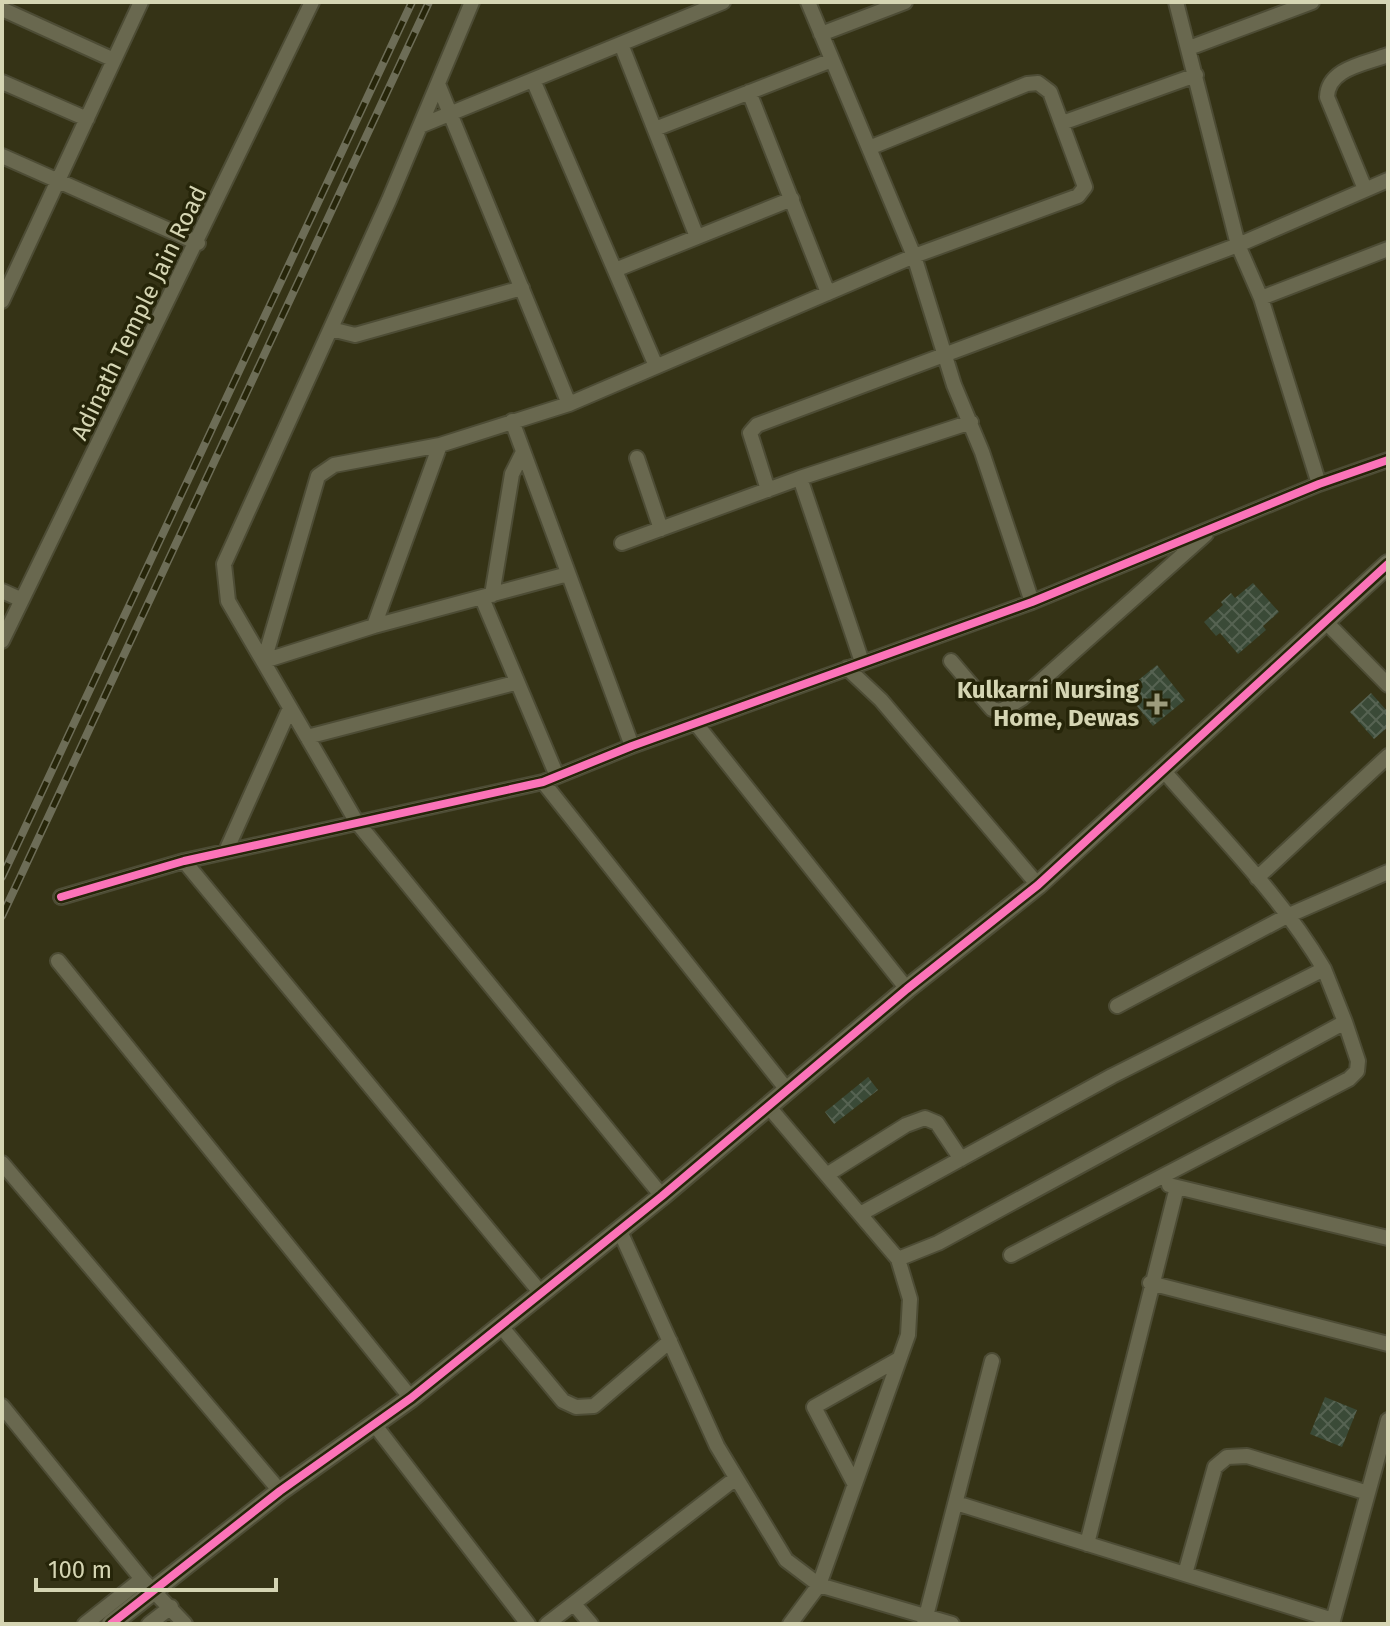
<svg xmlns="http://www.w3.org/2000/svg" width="1390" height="1626" font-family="'Fira Sans',sans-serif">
<defs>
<pattern id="building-cross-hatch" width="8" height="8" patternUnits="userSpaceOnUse" patternTransform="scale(2)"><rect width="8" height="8" fill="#3a4a37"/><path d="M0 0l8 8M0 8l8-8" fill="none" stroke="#566352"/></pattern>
</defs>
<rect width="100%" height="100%" fill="#353316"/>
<path fill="url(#building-cross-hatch)" d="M 1253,583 L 1279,612 L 1263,626 L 1266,630 L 1238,654 L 1220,633 L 1216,636 L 1204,622 L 1223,605 L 1221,602 L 1231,593 L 1235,598 Z
M 1157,665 L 1185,700 L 1153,726 L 1125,691 Z
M 1371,693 L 1388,712 L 1388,727 L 1374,739 L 1350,712 Z
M 868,1077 L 878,1090 L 834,1124 L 825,1112 Z
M 1325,1397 L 1357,1410 L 1342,1447 L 1310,1434 Z"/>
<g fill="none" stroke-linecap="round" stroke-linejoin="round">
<g stroke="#4d4c35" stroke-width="18">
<path id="minor" d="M 472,2 L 389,200 L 224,564 L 228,601 L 356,821 L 662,1196
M 808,2 L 914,256 L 954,385 L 982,452 L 1032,602
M 1176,2 L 1238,245 L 1261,298 L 1319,484
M 2,9 L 114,60
M 821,34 L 905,2
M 621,44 L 697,237
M 1189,48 L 1312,2
M 533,80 L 656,366
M 2,82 L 87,119
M 438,84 L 569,404
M 749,92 L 828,293
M 1062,123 L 1196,75
M 420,126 L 723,2
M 655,129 L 832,60
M 2,156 L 198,243
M 1365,189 L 1327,97 C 1328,68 1365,64 1388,55
M 615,270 L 792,199
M 1261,298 L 1388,249
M 2,301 L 141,2
M 331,329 L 355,335 L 522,288
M 512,421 L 632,746
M 637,458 L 661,529
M 800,478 L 862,662
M 768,490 L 750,433 L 757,425 L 1238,245 L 1388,180
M 622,543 L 800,478 L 971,422
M 2,591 L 22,600
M 492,595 L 512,474 L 523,452
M 482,598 L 557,776
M 1325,621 L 1388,685
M 374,626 L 440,445
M 2,641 L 312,2
M 264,661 L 318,476 L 334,465 L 440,445 L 569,404 L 914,256 L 1078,196 L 1085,187 L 1050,92 L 1038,83 L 1027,84 L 869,148
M 264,661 L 374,626 L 568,574
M 951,661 L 992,709 L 1001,711 L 1022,698 L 1206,534
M 847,668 L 881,700 L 1038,885
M 697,725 L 907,989
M 307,737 L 515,683
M 543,782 L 788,1091
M 226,851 L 290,708
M 184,861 L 540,1292
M 1257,878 L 1388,756
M 61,897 L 184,861 L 543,782 L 632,746 L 1032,602 L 1319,484 L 1388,460
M 58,961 L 411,1398
M 1117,1006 L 1287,916 L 1388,872
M 768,1106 L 898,1259 L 910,1299 L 908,1335 L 819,1585 L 790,1624
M 2,1163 L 280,1491
M 828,1174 L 906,1125 L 925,1118 L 937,1123 L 961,1159
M 1169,1185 L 1388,1238
M 862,1213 L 1112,1076 L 1324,969 C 1281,896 1218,834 1163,770
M 619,1229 L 717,1446 L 786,1560 L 819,1585 L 952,1624
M 1011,1255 L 1349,1079 L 1357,1071 L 1358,1061 L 1345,1022
M 898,1259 L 938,1243 L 1345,1022 L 1324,969
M 1150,1283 L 1388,1344
M 500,1325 L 563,1401 L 576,1407 L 594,1406 L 670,1341
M 2,1406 L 142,1579 L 185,1624
M 374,1424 L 528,1624
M 854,1483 L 814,1407 L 897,1360
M 956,1503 L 1333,1620
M 1087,1544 L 1177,1187
M 1185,1574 L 1215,1467 L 1227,1457 L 1247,1456 L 1368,1493
M 574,1604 L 591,1624
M 85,1624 L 142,1579
M 149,1624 L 171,1607
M 547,1624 L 736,1478
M 924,1624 L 992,1361
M 1332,1624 L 1388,1420"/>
</g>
<g stroke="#4d4c35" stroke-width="22">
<path id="tertiary" d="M 111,1624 L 280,1491 L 411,1398 L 662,1196 L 907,989 L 1038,885 L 1388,564"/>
</g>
<use href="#minor" stroke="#69684f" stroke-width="14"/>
<use href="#tertiary" stroke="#69684f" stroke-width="18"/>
<g stroke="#6d6d57" stroke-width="8">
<path id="rail" d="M 2,877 L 412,2
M 2,916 L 429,2"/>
</g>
<use href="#rail" stroke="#262509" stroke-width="5" stroke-dasharray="15" stroke-linecap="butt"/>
<g stroke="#262509" stroke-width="13">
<path id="cycleway" d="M 61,897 L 184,861 L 543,782 L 632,746 L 1032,602 L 1319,484 L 1388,460
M 111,1624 L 280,1491 L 411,1398 L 662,1196 L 907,989 L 1038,885 L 1388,564"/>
</g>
<use href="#cycleway" stroke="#fb73b8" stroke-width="8"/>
</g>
<path fill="#9d9c7c" stroke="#262509" stroke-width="3" d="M1153 692h8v8h8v8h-8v8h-8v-8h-8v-8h8z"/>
<g text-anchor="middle" stroke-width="7" stroke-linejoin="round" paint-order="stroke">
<g font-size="24" fill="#d5d5b3" stroke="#262509">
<text transform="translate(139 313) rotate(-64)" y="8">Adinath Temple Jain Road</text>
</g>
<g font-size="24" font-weight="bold" fill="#d5d5b3" stroke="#262509" text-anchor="end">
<text x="1139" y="698">Kulkarni Nursing<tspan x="1139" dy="28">Home, Dewas</tspan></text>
</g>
</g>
<rect width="1390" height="1626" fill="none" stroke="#d5d5b3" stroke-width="8"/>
<path d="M36 1578v12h240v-12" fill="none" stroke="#d5d5b3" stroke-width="4"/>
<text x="48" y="1578" font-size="24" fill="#d5d5b3" stroke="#262509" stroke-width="6" paint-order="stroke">100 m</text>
</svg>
